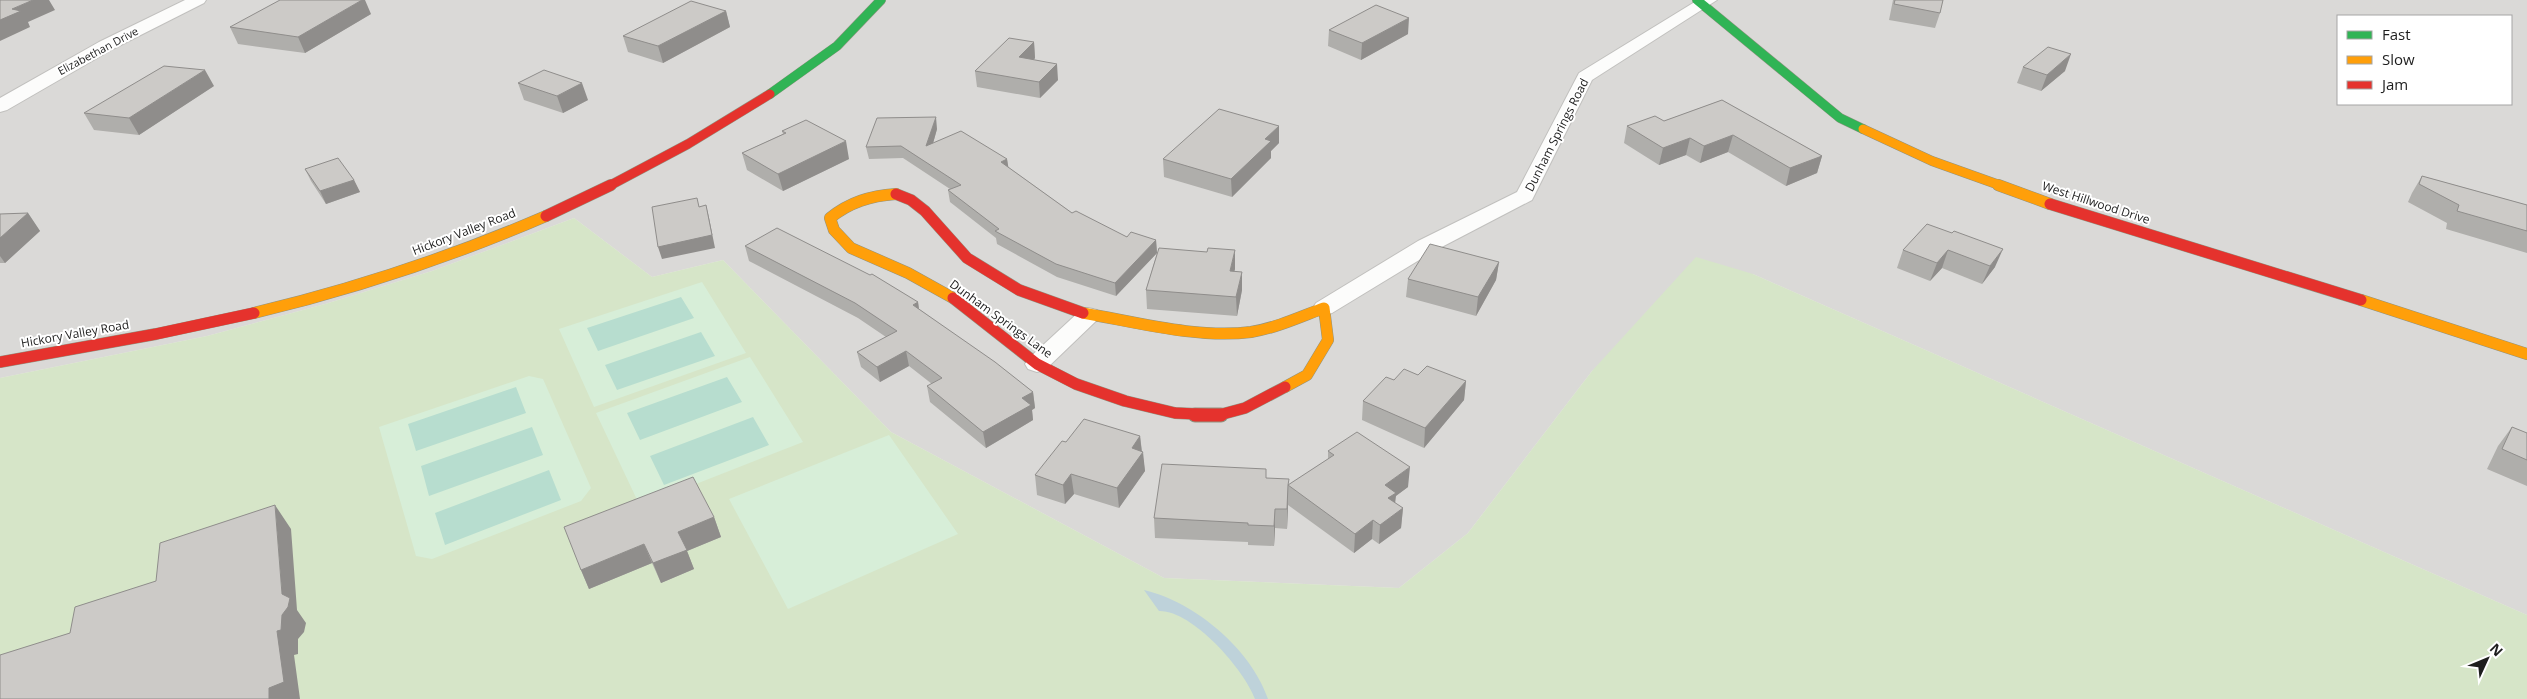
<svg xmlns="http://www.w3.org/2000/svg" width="2527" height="699" font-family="'Open Sans',sans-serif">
<rect width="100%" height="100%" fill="#ebeae6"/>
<path fill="#dad9d7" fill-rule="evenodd" d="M 0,0 L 2527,0 L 2527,615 L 1753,274 L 1592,371 L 1468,533 L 1399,588 L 1164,578 L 891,432 L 723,260 L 652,277 L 574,218 L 432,271 L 325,304 L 207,336 L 0,378 ZM 2338,16 L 2511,16 L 2511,104 L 2338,104 Z"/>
<path fill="#d6e5c8" d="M 574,218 L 652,277 L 723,260 L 891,432 L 1164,578 L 1399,588 L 1468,533 L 1592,371 L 1696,257 L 1753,274 L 2527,615 L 2527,699 L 0,699 L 0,378 L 207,336 L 325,304 L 432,271 Z"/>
<path fill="#d7eed8" d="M 702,282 L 746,353 L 594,407 L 559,329 Z
M 750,357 L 803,442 L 640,506 L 596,413 Z
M 529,376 L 543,379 L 591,488 L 581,501 L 432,559 L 416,556 L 379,427 Z
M 889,435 L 958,534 L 788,609 L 729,499 Z"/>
<path fill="#b7ddcf" d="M 681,297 L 694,318 L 598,351 L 587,328 Z
M 701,332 L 715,356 L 617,390 L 605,365 Z
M 727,377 L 742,402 L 640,440 L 627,413 Z
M 516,387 L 526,413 L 416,451 L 408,424 Z
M 753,417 L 769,445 L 664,485 L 650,456 Z
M 532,427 L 543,455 L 429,496 L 421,466 Z
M 549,470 L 561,500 L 445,545 L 435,513 Z"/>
<path fill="#bed2da" d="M 1144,590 C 1195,602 1251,649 1268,699 L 1255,699 C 1244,669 1192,610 1159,611 Z"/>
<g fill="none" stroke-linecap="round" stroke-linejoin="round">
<g stroke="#c1c0be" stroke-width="2">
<path id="street" d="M 185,0 L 206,0 L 204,3 L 111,50 L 7,110 L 0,112 L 0,98 L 99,42 Z
M 1698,0 L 1717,0 L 1592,80 L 1532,200 L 1434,251 L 1332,313 L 1324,315 L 1316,313 L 1313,308 L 1316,303 L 1418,241 L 1517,192 L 1579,73 Z
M 1089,308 L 1097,310 L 1101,315 L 1097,320 L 1046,369 L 1037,372 L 1028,369 L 1025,364 L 1028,359 L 1081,310 Z"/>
</g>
<g stroke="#909380" stroke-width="10">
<path id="fast" d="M 1697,0 L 1840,118 L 1863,129
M 770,94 L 837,46 L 881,0"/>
</g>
<g stroke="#909380" stroke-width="10">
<path id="slow-far1" d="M 1863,129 L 1932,161 L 2002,186"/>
</g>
<g stroke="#909380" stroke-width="12">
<path id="slow" d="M 1998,185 L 2050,204
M 896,194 C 870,196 850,202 830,218 L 834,230 L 851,248 L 908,273 L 953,298
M 2361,300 L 2527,354
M 254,313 C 354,289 451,257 546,216
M 1083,313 C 1136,322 1198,339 1251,332 C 1276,328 1300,317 1324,308 L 1328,340 L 1307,375 L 1285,387"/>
</g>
<g stroke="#909380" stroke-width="10">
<path id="jam-far2" d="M 609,186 L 688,144 L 770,94"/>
</g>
<g stroke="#909380" stroke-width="12">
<path id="jam-far1" d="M 896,194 L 911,200 L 925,211 L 967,258 L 1019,290 L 1083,313
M 2050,204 L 2361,300
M 546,216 L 611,185
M 953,298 L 1037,364 L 1076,384 L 1125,401 L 1175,413 L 1219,415 L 1245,408 L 1285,387
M 0,362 L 156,334 L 254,313"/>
</g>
<g stroke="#909380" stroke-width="15">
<path id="jam" d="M 1195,415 L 1221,415"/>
</g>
<use href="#street" fill="#fcfcfb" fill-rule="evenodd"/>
<use href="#fast" stroke="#30b455" stroke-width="9"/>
<use href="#slow-far1" stroke="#ff9f0a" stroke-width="9"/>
<use href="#slow" stroke="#ff9f0a" stroke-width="11"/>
<use href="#jam-far2" stroke="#e5322d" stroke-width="9"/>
<use href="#jam-far1" stroke="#e5322d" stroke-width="11"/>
<use href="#jam" stroke="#e5322d" stroke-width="13"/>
</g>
<path fill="#afaeab" d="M 1893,0 L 1943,0 L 1940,13 L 1935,28 L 1889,20 Z
M 726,11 L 730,27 L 663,63 L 628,52 L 623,36 Z
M 371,14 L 305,53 L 238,44 L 230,27 Z
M 1329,30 L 1408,34 L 1361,60 L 1328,46 Z
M 1034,42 L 1035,58 L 1034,60 L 1058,80 L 1040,98 L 977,87 L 975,71 Z
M 2023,67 L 2065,71 L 2041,91 L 2017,83 Z
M 518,83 L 588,100 L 563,113 L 524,100 Z
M 214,86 L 139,135 L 94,130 L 84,113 Z
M 1722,100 L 1822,156 L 1817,173 L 1786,186 L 1728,152 L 1700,163 L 1686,155 L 1659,165 L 1624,143 L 1627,126 L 1664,121 Z
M 937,129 L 933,143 L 1007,159 L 1008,167 L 1072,213 L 1127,237 L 1156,240 L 1157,253 L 1235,269 L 1234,271 L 1242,290 L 1237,316 L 1147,309 L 1146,290 L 1157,253 L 1116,296 L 1057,277 L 997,244 L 996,238 L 950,202 L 948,190 L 950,189 L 903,158 L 869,159 L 866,147 Z
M 782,131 L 849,159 L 783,191 L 747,170 L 742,153 L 783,134 Z
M 1279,143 L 1271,151 L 1271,158 L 1232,197 L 1164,177 L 1163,159 Z
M 305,169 L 354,180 L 360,192 L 326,204 L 311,181 Z
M 2422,176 L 2527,205 L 2527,253 L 2446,229 L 2447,223 L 2408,202 L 2412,193 Z
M 28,213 L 40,231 L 5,263 L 0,263 L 0,214 Z
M 1927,224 L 1995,267 L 1982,284 L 1942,268 L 1930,281 L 1897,268 L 1903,250 Z
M 745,246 L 918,302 L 919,309 L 1033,392 L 1035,408 L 1032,410 L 1033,420 L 986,448 L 930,402 L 927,386 L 932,384 L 909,366 L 880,382 L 861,367 L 857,352 L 886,337 L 858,318 L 749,261 Z
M 1499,262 L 1496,280 L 1476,316 L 1406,297 L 1408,279 Z
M 1418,375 L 1466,381 L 1464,400 L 1424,448 L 1362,420 L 1363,401 L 1394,380 Z
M 2512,427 L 2527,433 L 2527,486 L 2487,469 L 2498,446 Z
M 1140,436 L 1142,451 L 1145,471 L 1119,508 L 1074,494 L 1065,504 L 1037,495 L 1035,475 L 1066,442 Z
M 1328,451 L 1408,487 L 1395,496 L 1395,503 L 1403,508 L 1401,528 L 1379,544 L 1372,539 L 1354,553 L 1288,505 L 1287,529 L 1275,528 L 1274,546 L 1248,545 L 1248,542 L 1155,538 L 1154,518 L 1266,478 L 1289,485 L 1328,459 Z
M 714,517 L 721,537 L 687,551 L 694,569 L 661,583 L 652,563 L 589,589 L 581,570 Z"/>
<path fill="#8f8d8b" d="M 33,0 L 49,0 L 55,10 L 28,22 L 30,27 L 0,41 L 0,20 L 12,9 Z
M 362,0 L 365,0 L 371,14 L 305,53 L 298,37 Z
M 726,11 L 730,27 L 663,63 L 658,46 Z
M 1409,18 L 1408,34 L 1361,60 L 1362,43 Z
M 1034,42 L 1035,58 L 1021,74 L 1019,57 Z
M 2071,54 L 2065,71 L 2041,91 L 2047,75 Z
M 1057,64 L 1058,80 L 1040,98 L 1039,82 Z
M 205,70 L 214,86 L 139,135 L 129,118 Z
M 582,83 L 588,100 L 563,113 L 557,96 Z
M 936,117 L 937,129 L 929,158 L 926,146 Z
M 1279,126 L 1279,143 L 1271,151 L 1271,158 L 1232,197 L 1231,179 L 1265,139 Z
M 1733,135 L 1728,152 L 1700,163 L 1704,146 Z
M 1690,138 L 1686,155 L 1659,165 L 1663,148 Z
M 846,141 L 849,159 L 783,191 L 778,174 Z
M 1822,156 L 1817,173 L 1786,186 L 1790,168 Z
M 1007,159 L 1009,171 L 1001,162 Z
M 354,180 L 360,192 L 326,204 L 320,191 Z
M 706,205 L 709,218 L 715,248 L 662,259 L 658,247 Z
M 28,213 L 40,231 L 5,263 L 0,256 L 0,238 Z
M 1156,240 L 1157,253 L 1116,296 L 1115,283 Z
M 2003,249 L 1995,267 L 1982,284 L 1990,266 Z
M 1235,250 L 1235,269 L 1230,289 L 1230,271 Z
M 1948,250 L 1942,268 L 1930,281 L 1937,263 Z
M 1499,262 L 1496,280 L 1476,316 L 1478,297 Z
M 1242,272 L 1242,290 L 1237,316 L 1236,297 Z
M 918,302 L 920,317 L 913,305 Z
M 906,351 L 909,366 L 880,382 L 877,367 Z
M 1466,381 L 1464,400 L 1424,448 L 1425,428 Z
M 1033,392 L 1035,408 L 1032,410 L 1033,420 L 986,448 L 983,432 L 1022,398 Z
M 1140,436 L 1142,454 L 1143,452 L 1145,471 L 1119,508 L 1117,488 L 1132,448 Z
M 1410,467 L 1408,487 L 1396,496 L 1394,512 L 1387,518 L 1385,485 Z
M 1071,474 L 1074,494 L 1065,504 L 1063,485 Z
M 1288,485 L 1288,505 L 1287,529 L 1287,509 Z
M 275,505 L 291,529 L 297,610 L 306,623 L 304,632 L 298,639 L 298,654 L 294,655 L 300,699 L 269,699 L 269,688 L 282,594 Z
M 1403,508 L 1401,528 L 1379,544 L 1380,525 Z
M 1275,509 L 1275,528 L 1274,546 L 1274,526 Z
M 714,517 L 721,537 L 687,551 L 694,569 L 661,583 L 653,563 L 678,532 Z
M 1373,520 L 1372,539 L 1354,553 L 1355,534 Z
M 644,544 L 652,563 L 589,589 L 581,570 Z"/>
<path fill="#cccac7" stroke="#8f8d8b" d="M 0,0 L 33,0 L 12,9 L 21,11 L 0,20 Z
M 280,0 L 362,0 L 298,37 L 230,27 Z
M 1895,0 L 1943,0 L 1940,13 L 1894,4 Z
M 691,1 L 726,11 L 658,46 L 623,36 Z
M 1376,5 L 1409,18 L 1362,43 L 1329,30 Z
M 1009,38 L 1034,42 L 1019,57 L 1057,64 L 1039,82 L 975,71 Z
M 2048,47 L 2071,54 L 2047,75 L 2023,67 Z
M 164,66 L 205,70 L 129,118 L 84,113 Z
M 544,70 L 582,83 L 557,96 L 518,83 Z
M 1722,100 L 1822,156 L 1790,168 L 1733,135 L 1704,146 L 1690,138 L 1663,148 L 1627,126 L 1655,116 L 1664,121 Z
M 1219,109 L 1279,126 L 1265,139 L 1271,141 L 1231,179 L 1163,159 Z
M 936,117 L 926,146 L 961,131 L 1007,159 L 1001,162 L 1072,213 L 1076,211 L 1127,237 L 1131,232 L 1156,240 L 1115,283 L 1056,264 L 995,231 L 999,229 L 948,190 L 961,185 L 901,146 L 866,147 L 877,118 Z
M 806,120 L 846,141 L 778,174 L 742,153 L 786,133 L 782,131 Z
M 338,158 L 354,180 L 320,191 L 305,169 Z
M 2422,176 L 2527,205 L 2527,231 L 2457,211 L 2459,205 L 2419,184 Z
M 697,198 L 699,207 L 706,205 L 712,235 L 658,247 L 652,207 Z
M 28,213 L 0,238 L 0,214 Z
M 1927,224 L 1952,233 L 1954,231 L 2003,249 L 1990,266 L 1948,250 L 1937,263 L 1903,250 Z
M 777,228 L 870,275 L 872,274 L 918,302 L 913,305 L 995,362 L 1033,392 L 1022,398 L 1031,405 L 983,432 L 927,386 L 942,378 L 906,351 L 877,367 L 857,352 L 897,331 L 855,303 L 745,246 Z
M 1430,244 L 1499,262 L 1478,297 L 1408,279 Z
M 1159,248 L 1207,252 L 1208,248 L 1235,250 L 1230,271 L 1242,272 L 1236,297 L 1146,290 Z
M 1427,366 L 1466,381 L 1425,428 L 1363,401 L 1386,377 L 1394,380 L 1404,369 L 1418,375 Z
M 1084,419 L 1140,436 L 1132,448 L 1143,452 L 1117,488 L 1071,474 L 1063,485 L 1035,475 L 1062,441 L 1066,442 Z
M 2512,427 L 2527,433 L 2527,460 L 2502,449 Z
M 1357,432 L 1410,467 L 1385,485 L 1396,493 L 1388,498 L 1403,508 L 1380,525 L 1373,520 L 1355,534 L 1288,485 L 1287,509 L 1275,509 L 1274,526 L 1248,525 L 1248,523 L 1154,518 L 1162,464 L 1266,469 L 1266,478 L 1289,479 L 1288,485 L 1334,455 L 1328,451 Z
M 693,477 L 714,517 L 678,532 L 687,550 L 653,563 L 644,544 L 581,570 L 564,527 Z
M 275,505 L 282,594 L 290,598 L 288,607 L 282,615 L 281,630 L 277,631 L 284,682 L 269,688 L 269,699 L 0,699 L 0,655 L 70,633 L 75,607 L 156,581 L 160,543 Z"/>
<g text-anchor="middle" stroke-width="4" stroke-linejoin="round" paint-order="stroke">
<g font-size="11" fill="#1d1d1d" stroke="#fff">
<text transform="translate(98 51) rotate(-28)" y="4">Elizabethan Drive</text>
</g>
<g font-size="12" fill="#1d1d1d" stroke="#fff">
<text transform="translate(1557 135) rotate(-63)" y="4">Dunham Springs Road</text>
<text transform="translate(2096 203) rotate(18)" y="4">West Hillwood Drive</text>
<text transform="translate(464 232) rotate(-21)" y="4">Hickory Valley Road</text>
<text transform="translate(1001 319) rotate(36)" y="4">Dunham Springs Lane</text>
<text transform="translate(75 334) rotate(-10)" y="4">Hickory Valley Road</text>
</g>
</g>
<rect x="2337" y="15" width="175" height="90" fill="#ffffff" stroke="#a5a5a5"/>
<rect x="2347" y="31" width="25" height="8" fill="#30b455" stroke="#a5a5a5"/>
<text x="2382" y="40" font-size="15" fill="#1d1d1d">Fast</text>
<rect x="2347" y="56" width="25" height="8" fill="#ff9f0a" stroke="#a5a5a5"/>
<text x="2382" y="65" font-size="15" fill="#1d1d1d">Slow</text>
<rect x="2347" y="81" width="25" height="8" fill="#e5322d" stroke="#a5a5a5"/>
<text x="2382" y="90" font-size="15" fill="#1d1d1d">Jam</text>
<g transform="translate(2487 659) rotate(46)" stroke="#ffffff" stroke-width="4" paint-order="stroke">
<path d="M0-4L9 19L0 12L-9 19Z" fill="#1d1d1d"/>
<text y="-8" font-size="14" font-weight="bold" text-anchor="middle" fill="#1d1d1d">N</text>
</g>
</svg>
